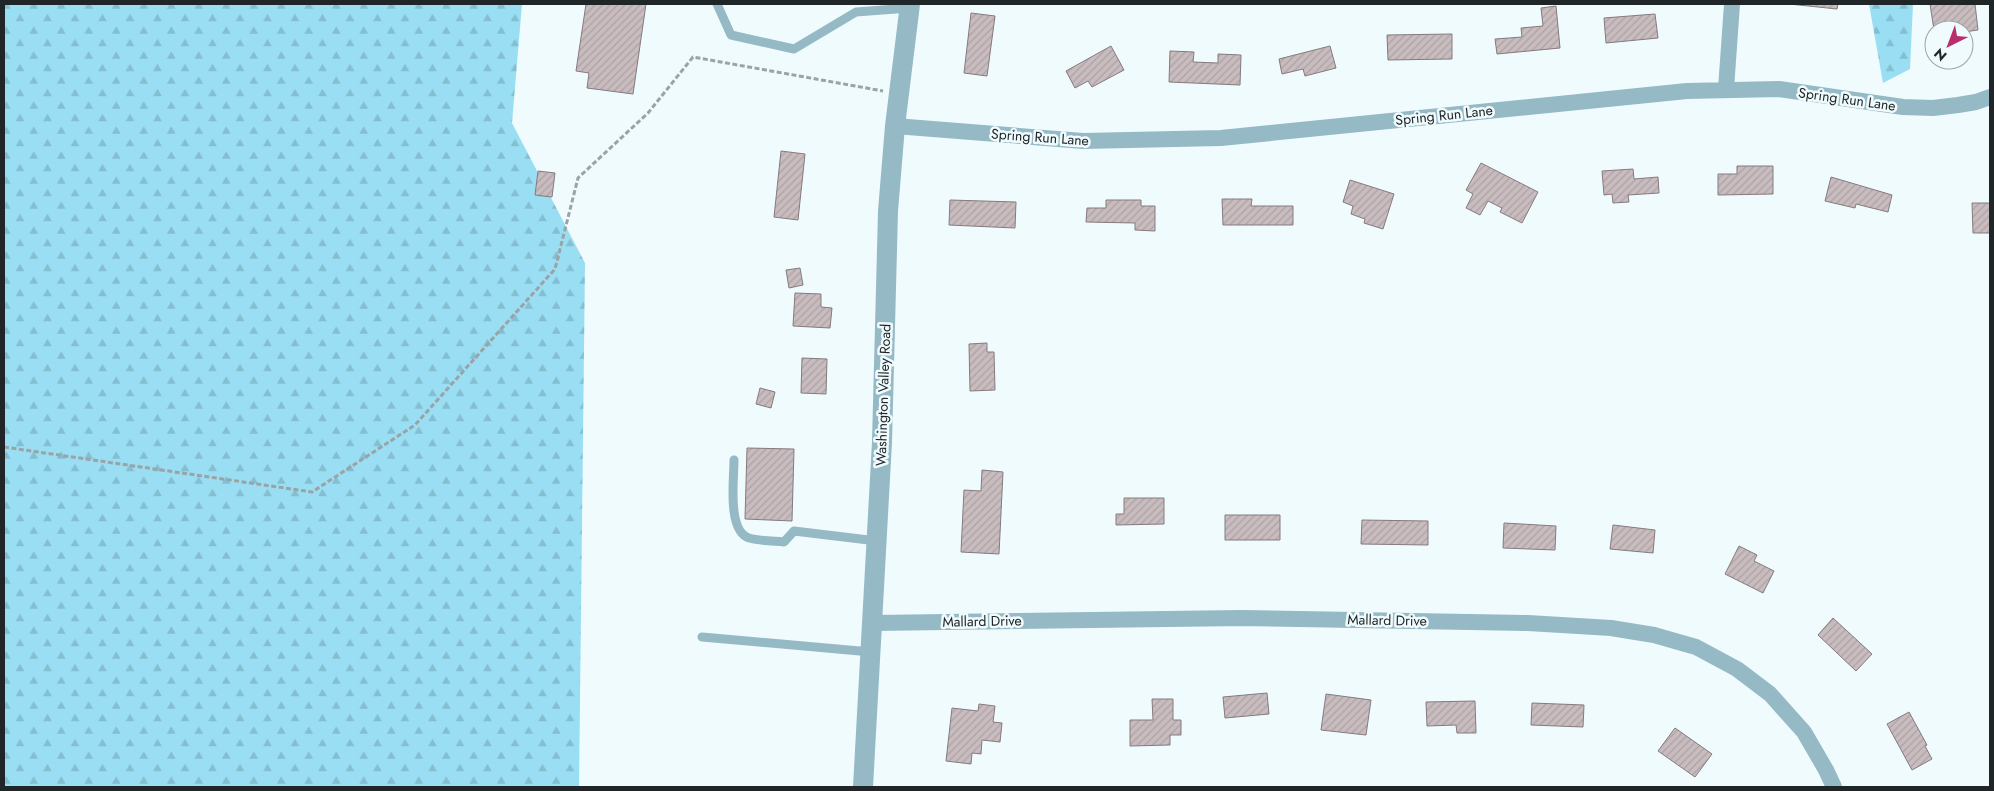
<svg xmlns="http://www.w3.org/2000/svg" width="1994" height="791" font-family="Jost,sans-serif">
<defs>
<pattern id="forest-firs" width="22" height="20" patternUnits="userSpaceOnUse" patternTransform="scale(1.25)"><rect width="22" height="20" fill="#9adef4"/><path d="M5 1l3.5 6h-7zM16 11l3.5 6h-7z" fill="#84bed1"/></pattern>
<pattern id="building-hatch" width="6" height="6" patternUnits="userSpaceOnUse" patternTransform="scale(1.25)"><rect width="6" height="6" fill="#c8bcbf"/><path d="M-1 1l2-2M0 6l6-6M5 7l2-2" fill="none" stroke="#aca1a4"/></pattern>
</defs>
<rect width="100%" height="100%" fill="#f0fbfe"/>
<path fill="url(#forest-firs)" d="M 4,4 L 522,4 L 512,123 L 585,263 L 579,787 L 4,787 Z
M 1869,4 L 1913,4 L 1910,69 L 1883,83 Z"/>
<path fill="url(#building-hatch)" stroke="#857a7d" d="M 586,4 L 646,4 L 633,94 L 587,88 L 589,73 L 576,71 Z
M 1789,4 L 1838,4 L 1837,9 Z
M 1930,4 L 1975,4 L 1978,30 L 1964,32 L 1964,30 L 1934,30 Z
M 1556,6 L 1560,48 L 1497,54 L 1495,39 L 1522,37 L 1521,28 L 1543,26 L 1541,8 Z
M 971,13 L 995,16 L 987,76 L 964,73 Z
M 1655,14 L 1658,38 L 1606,43 L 1604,18 Z
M 1452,34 L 1452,59 L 1388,60 L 1387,35 Z
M 1111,46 L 1124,70 L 1092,87 L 1088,81 L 1075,88 L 1066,71 Z
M 1330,46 L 1336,68 L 1305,76 L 1303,69 L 1282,74 L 1279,59 Z
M 1170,51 L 1194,52 L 1193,62 L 1218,63 L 1218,54 L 1241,55 L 1240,85 L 1169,82 Z
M 781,151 L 805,154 L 798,220 L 774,217 Z
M 1481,163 L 1538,192 L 1522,223 L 1500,212 L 1502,208 L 1488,201 L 1480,215 L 1466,208 L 1473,194 L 1466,190 Z
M 1737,166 L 1773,166 L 1773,194 L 1718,195 L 1718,174 L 1737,174 Z
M 1633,169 L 1634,179 L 1658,177 L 1659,193 L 1628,195 L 1629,202 L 1613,203 L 1612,194 L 1604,195 L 1602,171 Z
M 538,171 L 555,173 L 552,197 L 535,195 Z
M 1831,177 L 1892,195 L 1888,212 L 1856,204 L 1855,208 L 1825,201 Z
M 1350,180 L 1394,194 L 1383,229 L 1364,223 L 1365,219 L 1351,214 L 1353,206 L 1343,202 Z
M 1222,199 L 1252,199 L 1251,206 L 1293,206 L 1293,225 L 1223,225 Z
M 950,200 L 1016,202 L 1015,228 L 949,225 Z
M 1106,200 L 1141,200 L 1141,206 L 1155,206 L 1155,231 L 1135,230 L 1135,223 L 1086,222 L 1087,208 L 1106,208 Z
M 1972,203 L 1990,203 L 1990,233 L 1973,233 Z
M 800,268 L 803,285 L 789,288 L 786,270 Z
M 795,293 L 821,294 L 821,307 L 832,308 L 830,328 L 793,326 Z
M 987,343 L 987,352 L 994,352 L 995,390 L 970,391 L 969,344 Z
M 802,358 L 827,359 L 826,394 L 801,393 Z
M 760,388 L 775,392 L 771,408 L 756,404 Z
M 747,448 L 794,449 L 792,521 L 745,519 Z
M 982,470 L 1003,472 L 999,554 L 961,552 L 964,490 L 981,491 Z
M 1124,498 L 1164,498 L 1164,524 L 1116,525 L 1116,514 L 1124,514 Z
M 1225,515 L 1280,515 L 1280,540 L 1225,540 Z
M 1362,520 L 1428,521 L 1428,545 L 1361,544 Z
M 1504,523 L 1556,526 L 1555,550 L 1503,548 Z
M 1613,525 L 1655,530 L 1653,553 L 1610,549 Z
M 1739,546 L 1757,555 L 1754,561 L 1774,571 L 1763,593 L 1725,574 Z
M 1833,618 L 1872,654 L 1856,671 L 1818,635 Z
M 1267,693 L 1269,714 L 1225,718 L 1223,697 Z
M 1326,694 L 1371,700 L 1366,735 L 1321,730 Z
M 1152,699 L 1173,699 L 1173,720 L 1181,720 L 1181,735 L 1170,735 L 1170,745 L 1130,746 L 1130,720 L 1153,720 Z
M 1475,701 L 1476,733 L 1457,733 L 1456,725 L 1427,726 L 1426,702 Z
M 1532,703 L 1584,705 L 1583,727 L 1531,725 Z
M 979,704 L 995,706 L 993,722 L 1002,723 L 1000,742 L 982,740 L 981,754 L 972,753 L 971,764 L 946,761 L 952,708 L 978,711 Z
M 1909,712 L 1927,745 L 1925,746 L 1932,759 L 1912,770 L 1887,724 Z
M 1675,728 L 1712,754 L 1695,777 L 1658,751 Z"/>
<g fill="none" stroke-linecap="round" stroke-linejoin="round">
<path stroke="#9aa3a5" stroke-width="3" stroke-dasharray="5 2.5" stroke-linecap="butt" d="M 4,447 L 312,492 L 415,425 L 555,269 L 578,178 L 648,113 L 693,57 L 883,91"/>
<path stroke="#95b9c5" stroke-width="9" d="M 717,4 L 731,35 L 794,49 L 856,12 L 909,8
M 734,460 C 734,479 727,531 749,538 C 760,541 773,541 784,542 L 794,531 L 877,541
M 702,637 L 871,652"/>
<path stroke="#95b9c5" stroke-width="16" d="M 1726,89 L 1732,4
M 895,126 L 1083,141 L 1221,138 L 1687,91 L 1779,89 L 1903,107 L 1933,108 L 1958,105 L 1976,102 L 1990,97
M 873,623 L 1242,618 L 1528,623 L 1611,628 L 1654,635 L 1696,647 L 1737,669 L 1770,694 L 1804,732 L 1826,770 L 1834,787"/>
<path stroke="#95b9c5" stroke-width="20" d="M 863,787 L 882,442 L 888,211 L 895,126 L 910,4"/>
</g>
<g text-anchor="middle" stroke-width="5" stroke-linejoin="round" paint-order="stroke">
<g font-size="14" fill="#202527" stroke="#f0fbfe">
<text transform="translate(1847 99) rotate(8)" y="5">Spring Run Lane</text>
<text transform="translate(1444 115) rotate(-6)" y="5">Spring Run Lane</text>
<text transform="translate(1040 137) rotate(4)" y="5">Spring Run Lane</text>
<text transform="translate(883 395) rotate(-88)" y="5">Washington Valley Road</text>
<text transform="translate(1387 620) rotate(1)" y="5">Mallard Drive</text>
<text transform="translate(982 621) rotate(-1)" y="5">Mallard Drive</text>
</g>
</g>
<rect width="1994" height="791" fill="none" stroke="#202527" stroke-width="10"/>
<g transform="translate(1949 45) rotate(222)"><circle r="24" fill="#f0fbfe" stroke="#9da5a8"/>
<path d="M0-4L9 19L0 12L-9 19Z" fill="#b92f6b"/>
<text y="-8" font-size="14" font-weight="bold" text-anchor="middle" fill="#202527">N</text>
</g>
</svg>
